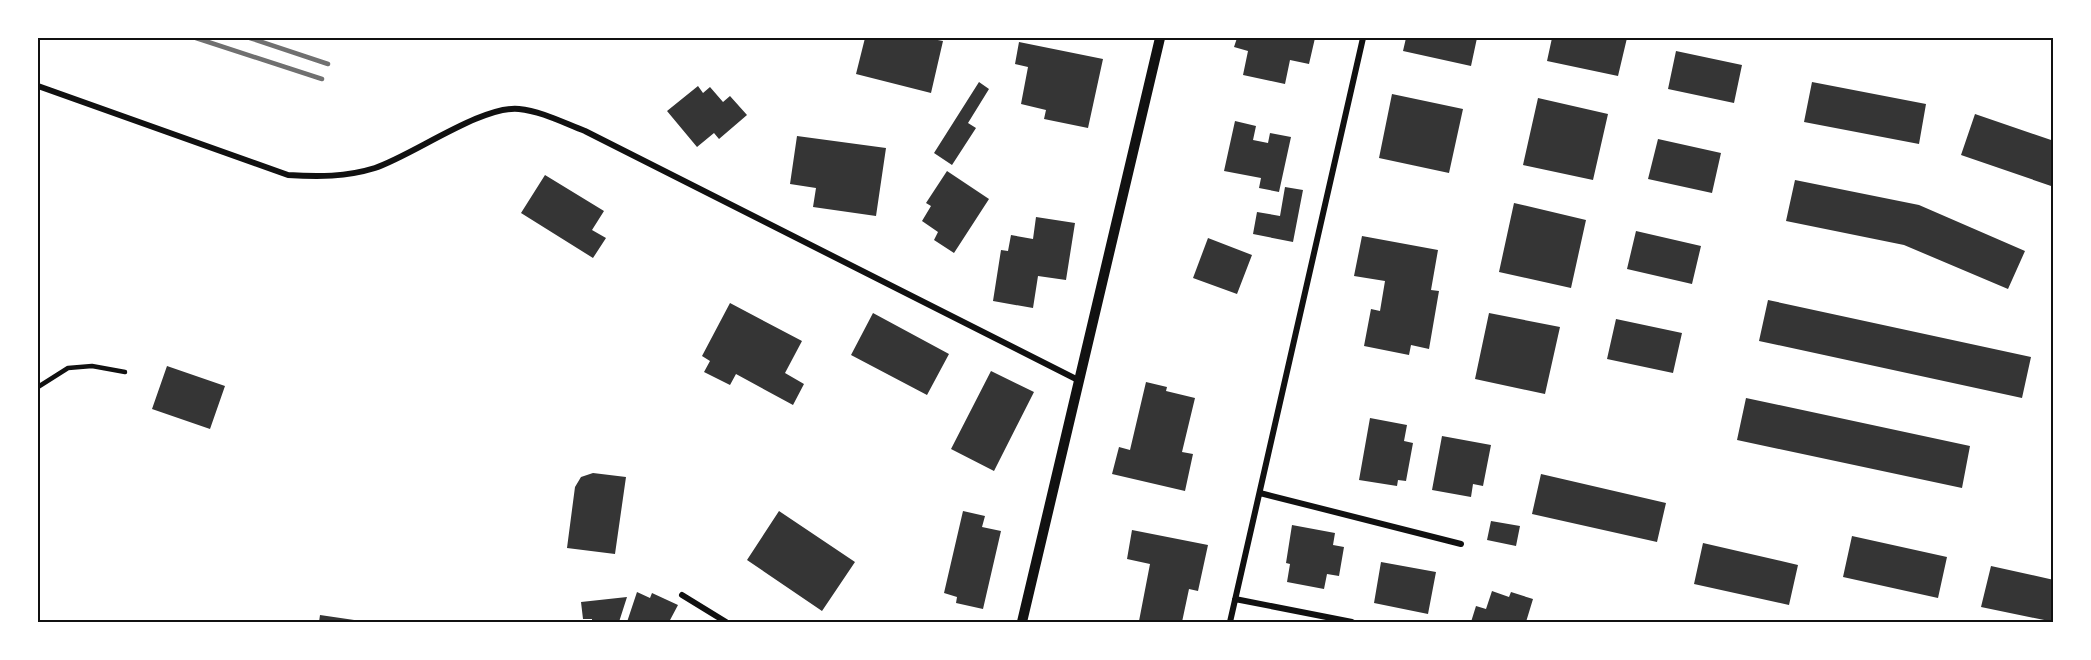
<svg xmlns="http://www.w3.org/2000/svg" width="2091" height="660" font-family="Rubik,sans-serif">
<rect width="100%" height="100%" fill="#fff"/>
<path fill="#353535" d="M 865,38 L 927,38 L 943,41 L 931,93 L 856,74 Z
M 1237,38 L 1315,38 L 1309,64 L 1290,60 L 1285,84 L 1243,75 L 1248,51 L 1234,47 Z
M 1406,38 L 1477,38 L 1471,66 L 1403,51 Z
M 1552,38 L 1627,38 L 1618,76 L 1547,61 Z
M 1019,42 L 1103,59 L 1088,128 L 1044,119 L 1046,110 L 1021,104 L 1028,67 L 1015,64 Z
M 1676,51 L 1742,65 L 1734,103 L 1668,89 Z
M 979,82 L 989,89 L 968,123 L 976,128 L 952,165 L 934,153 Z
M 1812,82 L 1926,104 L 1919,144 L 1804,122 Z
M 698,86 L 703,93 L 710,87 L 723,102 L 730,96 L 747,115 L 719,139 L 714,133 L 697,147 L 667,111 Z
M 1392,94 L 1463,109 L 1449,173 L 1379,158 Z
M 1538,98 L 1608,114 L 1593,180 L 1523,165 Z
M 1975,114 L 2054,141 L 2054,187 L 1961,155 Z
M 1235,121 L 1256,126 L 1253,140 L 1268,143 L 1270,133 L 1291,137 L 1279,192 L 1259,188 L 1261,178 L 1224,171 Z
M 797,136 L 886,148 L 876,216 L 813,207 L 816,188 L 790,184 Z
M 1658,139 L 1721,153 L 1712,193 L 1648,179 Z
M 947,171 L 989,199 L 954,253 L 934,240 L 938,232 L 922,221 L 931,206 L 926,203 Z
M 545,175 L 604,211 L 592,230 L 606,238 L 593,258 L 521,213 Z
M 1795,180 L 1919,205 L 2025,251 L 2008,289 L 1904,245 L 1786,221 Z
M 1285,187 L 1303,190 L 1293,242 L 1253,234 L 1257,212 L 1280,216 Z
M 1514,203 L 1586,220 L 1571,288 L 1499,272 Z
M 1036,217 L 1075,223 L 1066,280 L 1038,276 L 1033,308 L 993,301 L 1001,250 L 1008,251 L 1011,235 L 1033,239 Z
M 1636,231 L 1701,246 L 1692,284 L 1627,269 Z
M 1362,236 L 1438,250 L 1431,290 L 1439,291 L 1429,349 L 1411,345 L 1409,355 L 1364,346 L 1371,309 L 1380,311 L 1385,281 L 1354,276 Z
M 1208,238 L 1252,255 L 1237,294 L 1193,278 Z
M 1768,300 L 2031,357 L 2022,398 L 1759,341 Z
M 730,303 L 802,341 L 785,373 L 804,384 L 793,405 L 736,374 L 730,385 L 704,372 L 710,361 L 702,356 Z
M 873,313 L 949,354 L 927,395 L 851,355 Z
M 1489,313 L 1560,327 L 1545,394 L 1475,379 Z
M 1616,319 L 1682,333 L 1673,373 L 1607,359 Z
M 167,366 L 225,386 L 210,429 L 152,409 Z
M 991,371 L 1034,392 L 994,471 L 951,449 Z
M 1146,382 L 1167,387 L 1166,391 L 1195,398 L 1182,452 L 1193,454 L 1185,491 L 1112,474 L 1119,447 L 1130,450 Z
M 1746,398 L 1970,446 L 1962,488 L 1737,440 Z
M 1370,418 L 1407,425 L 1404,441 L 1413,443 L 1406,481 L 1398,480 L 1397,486 L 1359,480 Z
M 1442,436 L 1491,445 L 1483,486 L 1473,484 L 1471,497 L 1432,490 Z
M 593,473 L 626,477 L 615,554 L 567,548 L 575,487 L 581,477 Z
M 1541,474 L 1666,503 L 1657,542 L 1532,514 Z
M 779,511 L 855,562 L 822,611 L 747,560 Z
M 963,511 L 985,516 L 982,527 L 1001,531 L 983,609 L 956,603 L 957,597 L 944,593 Z
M 1491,521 L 1520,526 L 1516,546 L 1487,540 Z
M 1292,525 L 1335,533 L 1333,545 L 1344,547 L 1339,576 L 1327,574 L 1324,589 L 1287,582 L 1290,564 L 1286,563 Z
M 1132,530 L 1208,545 L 1198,591 L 1189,589 L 1182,622 L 1139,621 L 1150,564 L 1127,559 Z
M 1852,536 L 1947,557 L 1938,598 L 1843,577 Z
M 1703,543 L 1798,565 L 1789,605 L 1694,584 Z
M 1381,562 L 1436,572 L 1428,614 L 1374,603 Z
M 1991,566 L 2054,580 L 2054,622 L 1981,607 Z
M 1492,591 L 1509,597 L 1511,592 L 1533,599 L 1526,622 L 1471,622 L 1476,606 L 1486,609 Z
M 637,592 L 650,598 L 652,593 L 678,605 L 669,622 L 627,622 Z
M 627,597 L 619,622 L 592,622 L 592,619 L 583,619 L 581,602 Z
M 320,615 L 361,621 L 361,622 L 319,622 Z"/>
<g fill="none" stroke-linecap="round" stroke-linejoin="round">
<path stroke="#111" stroke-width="4.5" d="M 38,387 L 68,368 L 92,366 L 125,372"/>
<path stroke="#111" stroke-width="6" d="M 38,86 L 288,175 C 318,177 346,177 375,168 C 412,156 482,105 519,109 C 541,111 564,123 585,131 L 1078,380
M 1260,493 L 1461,544
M 682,595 L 726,622
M 1235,599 L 1352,622
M 1230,622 L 1363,38"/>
<path stroke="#111" stroke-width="10" d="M 1022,622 L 1160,38"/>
<path stroke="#707070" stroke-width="4.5" d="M 196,38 L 322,79
M 250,38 L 328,64"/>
</g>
<rect width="2091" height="660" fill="none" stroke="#ffffff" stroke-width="78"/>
<rect x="39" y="39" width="2013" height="582" fill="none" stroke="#111" stroke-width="2"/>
</svg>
